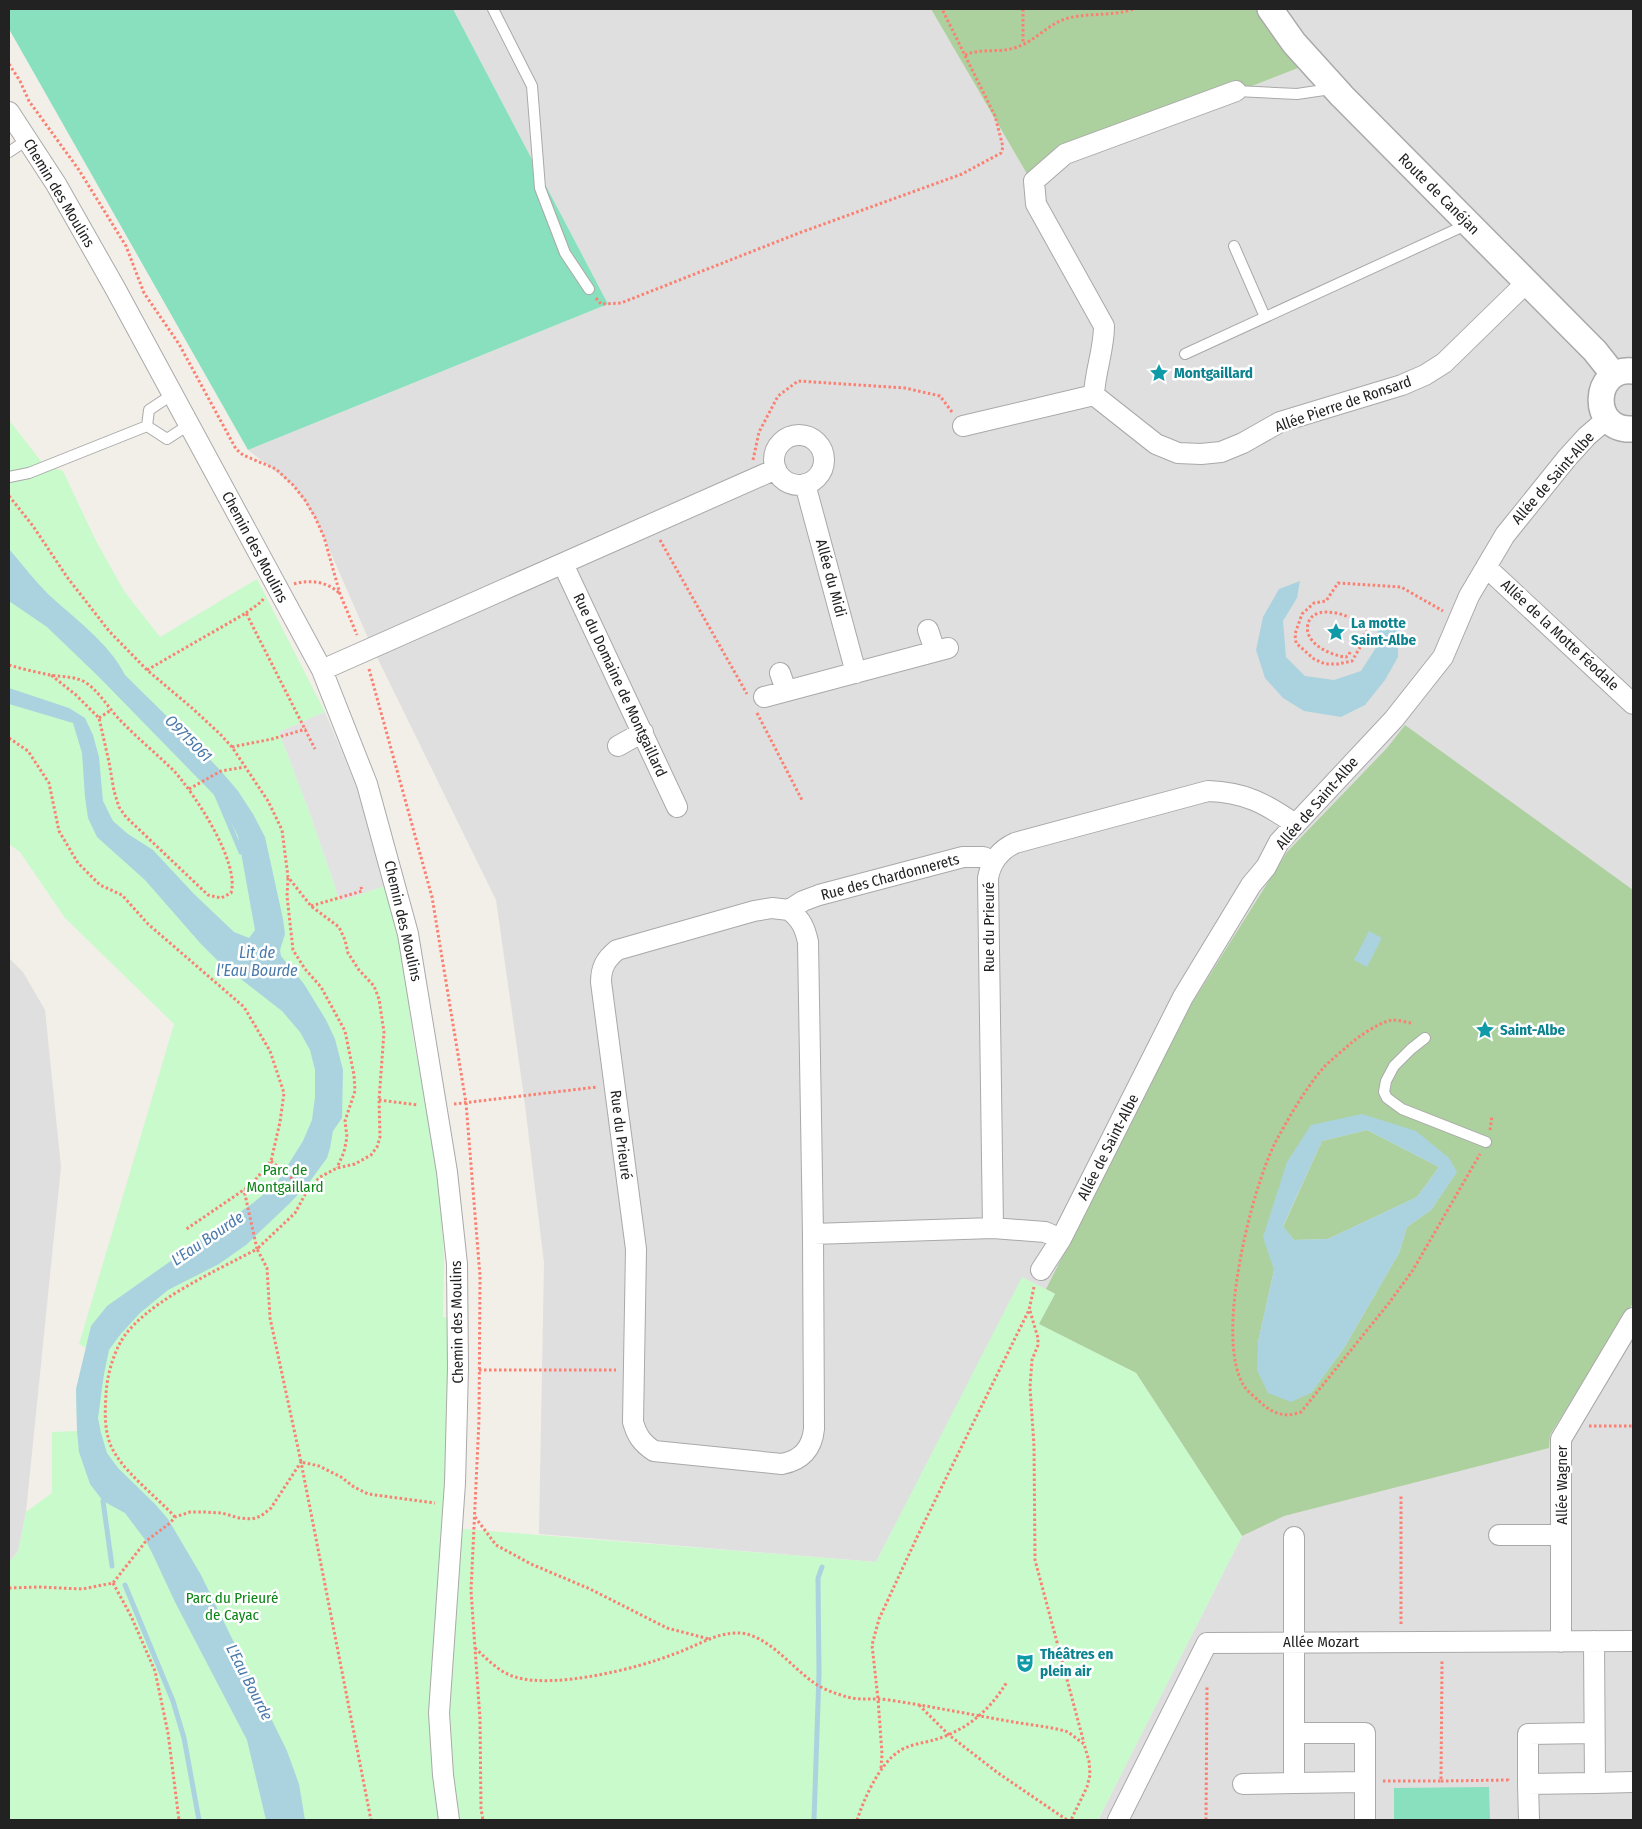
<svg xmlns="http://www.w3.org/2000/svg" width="1642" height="1829" font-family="'Fira Sans Condensed',sans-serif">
<rect width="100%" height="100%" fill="#f2efe9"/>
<path fill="#e0dfdf" d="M 453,9 L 931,9 L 1027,174 L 1311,63 L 1273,9 L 1633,9 L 1633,1820 L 1098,1820 L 1242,1536 L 1136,1373 L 1038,1324 L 1055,1294 L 1023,1278 L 876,1562 L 539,1534 L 544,1263 L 524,1097 L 496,900 L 372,647 L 315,517 L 293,485 L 248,450 L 608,304 Z
M 9,958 L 23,972 L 45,1010 L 61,1167 L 26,1512 L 18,1552 L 9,1562 Z"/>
<path fill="#add19e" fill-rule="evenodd" d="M 931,9 L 1273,9 L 1311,63 L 1027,174 Z
M 1405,725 L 1633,890 L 1633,1303 L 1550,1435 L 1549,1448 L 1284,1516 L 1242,1536 L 1136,1373 L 1038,1324 L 1055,1294 L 1046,1289 L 1187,1011 L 1287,852 L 1387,748 ZM 1362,1114 L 1456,1173 L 1431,1210 L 1407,1227 L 1399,1253 L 1344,1348 L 1311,1393 L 1258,1342 L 1274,1270 L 1287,1162 Z
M 1367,1130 L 1439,1167 L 1417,1197 L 1328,1239 L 1294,1240 L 1283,1227 L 1322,1141 Z"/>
<path fill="#c8facc" d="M 9,420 L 44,465 L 63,471 L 95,539 L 124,591 L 160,637 L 257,579 L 325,712 L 279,732 L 308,808 L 340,901 L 388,885 L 403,959 L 413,1038 L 430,1122 L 440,1195 L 444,1257 L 443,1317 L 458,1320 L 452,1528 L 876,1562 L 1022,1277 L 1055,1294 L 1039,1324 L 1136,1373 L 1242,1536 L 1098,1820 L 9,1820 L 9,1562 L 18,1552 L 26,1512 L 52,1493 L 52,1432 L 77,1431 L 76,1389 L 86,1348 L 79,1344 L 174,1024 L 65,918 L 20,852 L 9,844 Z"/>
<path fill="#88e0be" d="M 9,9 L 453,9 L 608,304 L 248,450 L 9,29 Z
M 1489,1787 L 1490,1820 L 1394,1820 L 1394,1788 Z"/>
<path fill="#e2e2e2" d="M 325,712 L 374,829 L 388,885 L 340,901 L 308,808 L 279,732 Z"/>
<path fill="#aad3df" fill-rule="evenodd" d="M 9,549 C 22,564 35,581 49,595 C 74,618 110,644 125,675 L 191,740 L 221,771 L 238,791 L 253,814 L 265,837 L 283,919 L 285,934 L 280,950 L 281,956 L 304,984 L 326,1020 L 335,1039 L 343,1070 L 342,1118 L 333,1131 L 330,1148 L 327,1158 L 308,1184 L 289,1204 L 246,1245 L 219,1264 L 168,1290 L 140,1313 L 120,1335 L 109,1350 L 104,1374 L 98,1418 L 101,1433 L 107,1453 L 118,1468 L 155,1504 L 168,1519 L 201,1575 L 287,1751 L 299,1784 L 305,1820 L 266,1820 L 247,1740 L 175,1602 L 154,1557 L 146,1541 L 125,1513 L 103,1501 L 90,1484 L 79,1452 L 77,1431 L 76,1389 L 91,1326 L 107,1306 L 253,1203 L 276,1184 L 303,1141 L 312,1120 L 315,1097 L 315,1070 L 310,1050 L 300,1032 L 282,1011 L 220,963 L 201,944 L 145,880 L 97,837 L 88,818 L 85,797 L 82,753 L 73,723 L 9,704 L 9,688 L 69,708 L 85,718 L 93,735 L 99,757 L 103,801 L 113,821 L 128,834 L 153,850 L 194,894 L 234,932 L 249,938 L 255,930 L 238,836 L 220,801 L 98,676 L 47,627 L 9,601 Z
M 1300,581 L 1297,598 L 1283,621 L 1286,657 L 1305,676 L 1334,680 L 1361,671 L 1377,646 L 1378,618 L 1399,627 L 1398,657 L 1385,680 L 1365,705 L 1341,717 L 1304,711 L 1283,698 L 1265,678 L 1256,650 L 1263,617 L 1279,589 Z
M 1369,931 L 1382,938 L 1367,967 L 1354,960 Z
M 1362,1114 L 1416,1131 L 1449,1158 L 1457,1172 L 1431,1210 L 1407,1227 L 1399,1253 L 1344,1348 L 1311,1393 L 1291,1402 L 1268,1393 L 1257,1370 L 1258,1342 L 1274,1270 L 1263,1237 L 1287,1162 L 1311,1125 ZM 1367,1130 L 1439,1167 L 1417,1197 L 1328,1239 L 1294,1240 L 1283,1226 L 1322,1141 Z"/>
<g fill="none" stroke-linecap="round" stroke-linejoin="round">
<path stroke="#aad3df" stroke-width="5" d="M 216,793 L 241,852
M 103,1501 L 112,1566
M 125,1585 L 173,1701 L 184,1738 L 199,1820
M 814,1820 L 819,1674 L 818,1578 L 822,1567"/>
<g stroke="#a9a9a9" stroke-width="12">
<path id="service" d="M 493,9 L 532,86 L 540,188 L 565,253 L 589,289
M 1236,91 L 1297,94 L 1324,90
M 9,152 L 27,140
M 1234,246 L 1265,317
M 1185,354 L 1468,224
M 173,394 L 149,410 L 147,426 L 167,439 L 190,424
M 9,477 L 29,473 L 147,426
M 1425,1038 L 1411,1049 L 1394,1066 L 1386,1081 L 1384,1092 L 1387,1098 L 1402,1109 L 1486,1142"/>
</g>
<g stroke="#a9a9a9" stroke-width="22">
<path id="minor" d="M 1236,91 L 1065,154 L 1034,181 L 1036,204 L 1104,326 C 1104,350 1095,371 1094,395 L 1156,444 L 1178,453 L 1201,454 L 1221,452 L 1243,443 L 1280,422 L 1402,385 L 1425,375 L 1444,363 L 1526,283
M 9,112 L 56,184 L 115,288 L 322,670 L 367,784 L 408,934 L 447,1172 L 457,1264 L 458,1368 L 455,1483 L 439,1713 L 443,1775 L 449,1820
M 963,426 L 1094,395
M774 460a25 25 0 1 1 50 0a25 25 0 1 1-50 0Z
M 805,484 L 856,673
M 563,564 L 677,807
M 1486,567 L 1633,704
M 928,630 L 935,651
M 322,670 L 776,469
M 780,673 L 786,690
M 764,697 L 948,648
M 618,746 L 643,732
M 789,910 L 803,901 L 819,895 L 963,857 L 983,857 L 994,861
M 993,1228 L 988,878 C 991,861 1000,850 1015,843 L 1208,791 C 1245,792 1266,804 1295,824
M 813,1234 L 808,942 C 805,928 801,919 789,910 L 772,908 L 754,911 L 617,950 C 606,959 601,967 601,982 L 636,1249 L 633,1422 C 637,1436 642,1443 654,1451 L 782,1464 C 802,1460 812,1448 814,1429 L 813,1234 L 993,1228 L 1045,1232 L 1061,1239
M 1041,1270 L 1061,1239 L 1183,997 L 1251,885 L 1266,867 L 1279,842 L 1394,719 L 1443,657 L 1469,596 L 1505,535 L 1567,458 L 1587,436 L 1607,419
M 1499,1535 L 1561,1535
M 1294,1537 L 1294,1783 L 1365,1782 L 1365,1820
M 1561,1642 L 1561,1439 L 1633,1318
M 1294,1733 L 1365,1733 L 1365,1782
M 1594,1733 L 1528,1734 L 1528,1784 L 1595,1783 L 1594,1641
M 1595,1783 L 1633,1782
M 1243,1784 L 1294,1783
M 1528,1784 L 1529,1820
M 1118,1820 L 1207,1643 L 1633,1641"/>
</g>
<g stroke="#a9a9a9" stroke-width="28">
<path id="tertiary" d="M 1270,9 L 1294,43 L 1342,96 L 1595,351 L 1614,375
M 1633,371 C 1592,366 1589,432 1633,429"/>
</g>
<path stroke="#fa8072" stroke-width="3" stroke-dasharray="2.5 2.5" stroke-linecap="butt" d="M 1023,9 L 1023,44
M 965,55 C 981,48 998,53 1014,48 C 1033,43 1047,25 1065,19 C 1087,12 1111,17 1134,9
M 9,64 L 20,81 L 29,101 L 79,170 L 126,246 L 144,293 L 179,344 L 236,449 L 243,455 L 276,469 L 293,485 L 305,500 L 315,517 L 324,537 L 340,594 L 357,635
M 596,298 L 601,304 L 621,303 L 799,233 L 962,174 L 1001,153 L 1003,147 L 995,116 L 942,9
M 753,460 L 759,432 L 778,396 L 798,381 L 905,388 L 940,396 L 952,412
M 9,496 L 33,526 L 67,577 L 109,631 L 147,670 L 192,708 L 220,734 L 232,747 L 268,801 L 282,830 L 288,877 L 311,906 L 339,927 L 345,940 L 348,953 L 359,970 L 374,986 L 379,999 L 384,1032 L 379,1100 L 380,1137 L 377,1147 L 371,1155 L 355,1164 L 337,1168 L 320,1177 L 307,1191 L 295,1213 L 257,1249 L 267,1268 L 270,1318 L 301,1462 L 319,1466 L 341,1477 L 354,1487 L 368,1494 L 435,1503
M 660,540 L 747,694
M 294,584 C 310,579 328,582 339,593
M 246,613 L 261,602 L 264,598
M 1350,652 L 1349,655 L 1346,657 C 1331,656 1300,642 1309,621 C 1317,603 1355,616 1365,627 L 1365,639 L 1352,661 L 1338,664 L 1325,664 L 1314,659 L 1296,643 L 1295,634 L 1302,614 L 1314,603 L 1326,601 L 1338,583 L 1401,587 L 1443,611
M 9,665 C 22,669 36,672 50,675 C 61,677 72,676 83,681 C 98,689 108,708 120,720 C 137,738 157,754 175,772 C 195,795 240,862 231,893 L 221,898 L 208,895 L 126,817 L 119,807 L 114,791 L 109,762 L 99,718 L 76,695 L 51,675
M 369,669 L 432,897 L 466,1103 L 480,1276 L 479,1420 L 471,1591 L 480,1719 L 481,1809 L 483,1820
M 147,670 L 246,613 L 315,749
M 757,713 L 802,800
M 99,718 L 111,710
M 9,738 L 28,751 L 49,783 L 59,831 L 78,863 L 100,885 L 122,895 L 148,924 L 244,1007 L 270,1051 L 284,1093 L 280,1122 L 271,1161 L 251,1185 L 185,1230
M 232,747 L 272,739 L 306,729
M 189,789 L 221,771 L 245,767
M 288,878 L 287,896 L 293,950 L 305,969 L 321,987 L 345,1031 L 354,1075 L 355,1091 L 345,1121 L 347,1137 L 344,1152 L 337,1168
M 311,906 L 362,891 L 361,887
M 1411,1023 C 1406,1022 1398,1020 1392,1020 C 1380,1022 1359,1036 1350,1044 C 1342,1051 1332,1059 1324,1067 C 1305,1089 1289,1117 1275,1143 C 1251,1191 1214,1339 1244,1386 C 1248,1392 1255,1397 1260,1402 C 1273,1414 1285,1418 1301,1412 L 1389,1303 L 1413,1270 L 1480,1154
M 379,1100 L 418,1105
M 454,1104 L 597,1087
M 1490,1130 L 1492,1116
M 271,1161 L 307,1191
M 1030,1311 L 1038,1338 L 1038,1345 L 1032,1360 L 1030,1387 L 1034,1446 L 1035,1560 L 1084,1743
M 479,1370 L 616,1370
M 1589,1426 L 1633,1426
M 175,1517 C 156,1496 122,1471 111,1446 C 104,1429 105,1412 106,1394 C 107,1377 112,1358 120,1343 C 141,1304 218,1270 257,1249 L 244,1190
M 475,1517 L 496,1545 L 531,1564 L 590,1589 L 667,1628 L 709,1639
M 113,1583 L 131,1616 L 155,1671 L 168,1733 L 179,1820
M 9,1588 L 39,1587 L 82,1589 L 113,1583 L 146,1541 L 170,1523 L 175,1517 L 190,1512 L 204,1512 L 222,1513 L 239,1518 L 252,1519 L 261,1516 L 271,1508 L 301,1462 L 371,1820
M 1401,1624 L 1401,1495
M 475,1648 C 487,1659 499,1672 515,1677 C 554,1689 636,1669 674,1654 C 695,1647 713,1634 735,1633 C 765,1631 791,1667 813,1682 C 821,1688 831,1692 841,1695 C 860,1702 871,1697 889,1700 C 929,1706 968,1714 1008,1721 C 1028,1725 1049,1726 1068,1732 L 1084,1744 L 1089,1761 L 1090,1775 L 1087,1787 L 1071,1820
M 919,1705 L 949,1735 L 998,1773 L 1067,1820
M 881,1768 L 882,1754 L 878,1699 L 872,1645 L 879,1619 L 918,1535 L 1029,1310 L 1034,1287
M 1383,1781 L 1441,1781 L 1442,1660
M 1441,1781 L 1508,1780 L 1508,1783
M 857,1820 C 864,1799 879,1765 898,1752 C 907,1745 923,1743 934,1740 C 967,1730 989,1711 1007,1682
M 1206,1820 L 1207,1686"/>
<use href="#service" stroke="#fff" stroke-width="10"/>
<use href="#minor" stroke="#fff" stroke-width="20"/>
<use href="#tertiary" stroke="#fff" stroke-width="25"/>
</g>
<defs>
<g id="sight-bare" transform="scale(1.5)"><path d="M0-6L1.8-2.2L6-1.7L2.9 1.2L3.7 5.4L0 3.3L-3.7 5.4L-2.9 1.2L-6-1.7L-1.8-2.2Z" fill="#0f9aa8" stroke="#fff" stroke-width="2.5" paint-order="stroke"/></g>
<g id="theatre-bare" transform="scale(1.5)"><path d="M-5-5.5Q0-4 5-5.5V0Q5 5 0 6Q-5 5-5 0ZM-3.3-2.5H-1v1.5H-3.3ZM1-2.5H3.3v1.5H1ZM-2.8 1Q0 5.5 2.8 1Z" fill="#0f9aa8" stroke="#fff" stroke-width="2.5" paint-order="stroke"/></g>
</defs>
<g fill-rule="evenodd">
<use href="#sight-bare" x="1159" y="373"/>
<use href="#sight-bare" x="1336" y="632"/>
<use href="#sight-bare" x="1485" y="1030"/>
<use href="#theatre-bare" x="1025" y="1663"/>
</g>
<g text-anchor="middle" stroke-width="5" stroke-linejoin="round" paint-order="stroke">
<g font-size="15" fill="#222" stroke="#fff">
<text transform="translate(59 193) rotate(59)" y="5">Chemin des Moulins</text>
<text transform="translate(1439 194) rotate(45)" y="5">Route de Canéjan</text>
<text transform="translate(1343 404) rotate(-19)" y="5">Allée Pierre de Ronsard</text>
<text transform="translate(1553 478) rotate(-49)" y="5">Allée de Saint-Albe</text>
<text transform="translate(255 547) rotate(62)" y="5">Chemin des Moulins</text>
<text transform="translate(831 578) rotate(75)" y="5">Allée du Midi</text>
<text transform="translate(1560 635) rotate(43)" y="5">Allée de la Motte Féodale</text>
<text transform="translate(620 685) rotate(65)" y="5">Rue du Domaine de Montgaillard</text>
<text transform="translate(1317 803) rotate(-49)" y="5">Allée de Saint-Albe</text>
<text transform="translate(890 877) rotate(-15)" y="5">Rue des Chardonnerets</text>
<text transform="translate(403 921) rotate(77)" y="5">Chemin des Moulins</text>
<text transform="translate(989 927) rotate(-90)" y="5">Rue du Prieuré</text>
<text transform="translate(621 1135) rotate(83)" y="5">Rue du Prieuré</text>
<text transform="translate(1108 1147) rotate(-63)" y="5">Allée de Saint-Albe</text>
<text transform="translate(457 1322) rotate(-91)" y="5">Chemin des Moulins</text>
<text transform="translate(1562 1485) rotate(-90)" y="5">Allée Wagner</text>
<text x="1321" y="1647">Allée Mozart</text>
</g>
<g font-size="15" font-weight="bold" fill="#0d838f" stroke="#fff" text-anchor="start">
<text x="1174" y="378">Montgaillard</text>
<text x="1351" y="628">La motte<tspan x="1351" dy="17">Saint-Albe</tspan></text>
<text x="1500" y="1035">Saint-Albe</text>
<text x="1040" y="1659">Théâtres en<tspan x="1040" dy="17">plein air</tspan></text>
</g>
<g font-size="15" fill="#0c8416" stroke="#fff">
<text x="285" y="1175">Parc de<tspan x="285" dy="17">Montgaillard</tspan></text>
<text x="232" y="1603">Parc du Prieuré<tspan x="232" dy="17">de Cayac</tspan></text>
</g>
<g font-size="16" font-style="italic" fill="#4a7aab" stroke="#fff">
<text transform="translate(189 738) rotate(45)" y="6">O9715061</text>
<text x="257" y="958">Lit de<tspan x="257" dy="18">l'Eau Bourde</tspan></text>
<text transform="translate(207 1238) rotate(-34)" y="6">L'Eau Bourde</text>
<text transform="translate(250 1682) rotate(63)" y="6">L'Eau Bourde</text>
</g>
</g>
<rect width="1642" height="1829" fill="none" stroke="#222222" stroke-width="20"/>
</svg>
